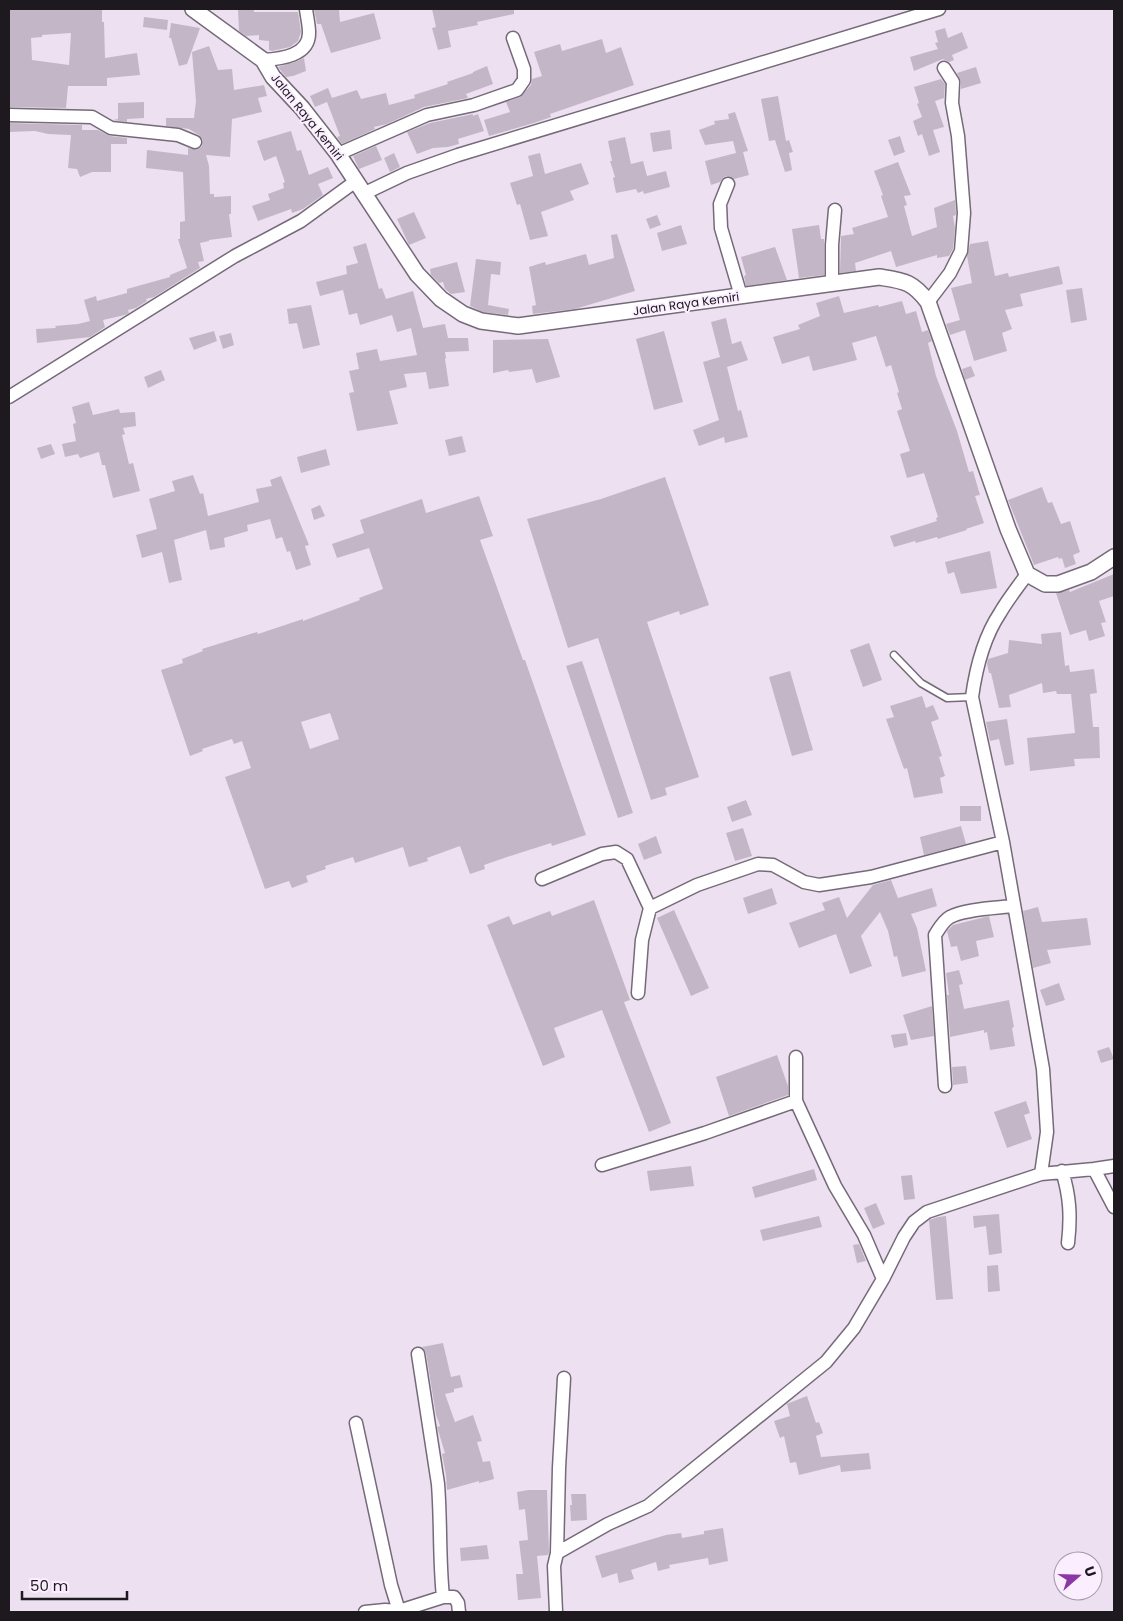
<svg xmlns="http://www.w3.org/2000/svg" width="1123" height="1621" font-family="Poppins,sans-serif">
<rect width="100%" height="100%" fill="#ede0f1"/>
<path fill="#c3b7c7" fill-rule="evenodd" d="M 9,9 L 102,9 L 102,22 L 104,22 L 105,58 L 137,53 L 140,75 L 107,78 L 107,86 L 68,86 L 66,108 L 9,107 ZM 71,33 L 69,65 L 32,60 L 31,38 L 42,37 L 42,35 Z
M 254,9 L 254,12 L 298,12 L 301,32 L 298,41 L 290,47 L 272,51 L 269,50 L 269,41 L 259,40 L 259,35 L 246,36 L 239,31 L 238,10 Z
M 314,9 L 339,9 L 340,22 L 374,13 L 381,39 L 331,53 L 321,24 L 317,24 Z
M 432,9 L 514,9 L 514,14 L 477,22 L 478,25 L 448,31 L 451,47 L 438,50 L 432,28 L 436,27 Z
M 144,17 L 168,20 L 167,30 L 143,27 Z
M 171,23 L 200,28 L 187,64 L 179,66 L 171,38 L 169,38 Z
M 945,28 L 948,38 L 962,32 L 968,48 L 952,55 L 954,60 L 949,62 L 943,59 L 914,71 L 910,57 L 938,49 L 935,43 L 938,42 L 935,31 Z
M 602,39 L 606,53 L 621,47 L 634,85 L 550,114 L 551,117 L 534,123 L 489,136 L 484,120 L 510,112 L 506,102 L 520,97 L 531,85 L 532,79 L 542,76 L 534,52 L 560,44 L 562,51 Z
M 209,46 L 218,70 L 232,69 L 234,90 L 264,85 L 267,96 L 258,98 L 262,112 L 232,119 L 230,157 L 206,155 L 209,166 L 210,194 L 214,194 L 214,197 L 231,196 L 231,214 L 229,214 L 232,237 L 209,240 L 209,241 L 200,243 L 204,261 L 198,262 L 200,268 L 154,297 L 146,299 L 147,301 L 136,308 L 128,310 L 129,313 L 125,315 L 103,320 L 105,327 L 90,337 L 37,343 L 36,329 L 56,328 L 55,326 L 78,324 L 90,321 L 84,300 L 96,296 L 97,301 L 127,293 L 127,289 L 170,277 L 170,275 L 187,268 L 178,239 L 180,239 L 180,222 L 185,221 L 183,172 L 146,168 L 147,150 L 188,155 L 188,148 L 197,150 L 202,146 L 203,140 L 199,135 L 189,129 L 166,126 L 166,118 L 194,118 L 196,101 L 192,52 Z
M 304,58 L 306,71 L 293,76 L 286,77 L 278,67 L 295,62 Z
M 487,66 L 493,84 L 466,94 L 468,98 L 424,107 L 387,124 L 374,127 L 375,129 L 342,144 L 337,137 L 340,136 L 327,102 L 315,107 L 310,96 L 328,88 L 332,98 L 357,90 L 361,99 L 386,93 L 389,105 L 415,98 L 414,95 L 448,84 L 447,82 L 473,73 L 473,72 Z
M 976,67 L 981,83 L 961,89 L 961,82 L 957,73 Z
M 941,79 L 945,84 L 944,98 L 935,101 L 944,127 L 933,130 L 940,152 L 929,156 L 922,134 L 918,136 L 913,121 L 922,117 L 917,104 L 919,103 L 914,87 Z
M 778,96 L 786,141 L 789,140 L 793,152 L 789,153 L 792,170 L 785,172 L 775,140 L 769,141 L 761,99 Z
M 144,102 L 144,118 L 127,119 L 127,122 L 113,120 L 118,119 L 118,103 Z
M 735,112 L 748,151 L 743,152 L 749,175 L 734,179 L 726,176 L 723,178 L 720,182 L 711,185 L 705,161 L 736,153 L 733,141 L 705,145 L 699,130 L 715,124 L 714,121 L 729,119 L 728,114 Z
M 473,114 L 473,116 L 478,114 L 484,131 L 458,139 L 459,144 L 448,147 L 433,148 L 417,154 L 407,132 L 430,123 Z
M 9,123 L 82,125 L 82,130 L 98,130 L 110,136 L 127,138 L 127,144 L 111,144 L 111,172 L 92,172 L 80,177 L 77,169 L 68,168 L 71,135 L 48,134 L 35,131 L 9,132 Z
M 670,130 L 672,149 L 653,152 L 650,133 Z
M 291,131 L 297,151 L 301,150 L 309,175 L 328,167 L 333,178 L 318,184 L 323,195 L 303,209 L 292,213 L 291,209 L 258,221 L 252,206 L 270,200 L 268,194 L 284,188 L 283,183 L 285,182 L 276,156 L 264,161 L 257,141 Z
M 900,136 L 905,152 L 894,156 L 888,140 Z
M 625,137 L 631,164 L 643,161 L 647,176 L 666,171 L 670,187 L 644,194 L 643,191 L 638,193 L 636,189 L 616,193 L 613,178 L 615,177 L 610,161 L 612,161 L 608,141 Z
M 376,146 L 382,160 L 359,169 L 353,156 Z
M 394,153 L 400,167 L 390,172 L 384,158 Z
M 540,153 L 545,174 L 581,163 L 589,184 L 570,191 L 574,200 L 541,212 L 548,236 L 530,240 L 520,204 L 517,205 L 510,183 L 533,176 L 528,156 Z
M 898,162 L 911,195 L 904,196 L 907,205 L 904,206 L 912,236 L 937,227 L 934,208 L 955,200 L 956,213 L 956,215 L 953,216 L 955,228 L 953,249 L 949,256 L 937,258 L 937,255 L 896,267 L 891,251 L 855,263 L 856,271 L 840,273 L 841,236 L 854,234 L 852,228 L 888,217 L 881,196 L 883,195 L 874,171 Z
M 414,212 L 426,238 L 409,245 L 397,219 Z
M 657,215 L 661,225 L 650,229 L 646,219 Z
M 681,225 L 687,244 L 662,251 L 657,233 Z
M 819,225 L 821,239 L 824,239 L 824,275 L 799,278 L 792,229 Z
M 617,234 L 635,291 L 575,309 L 533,314 L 532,306 L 536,305 L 529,267 L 545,262 L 546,265 L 586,254 L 589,265 L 614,258 L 611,235 Z
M 988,241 L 995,276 L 1008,273 L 1009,277 L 1059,266 L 1063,284 L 1020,294 L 1023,306 L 1005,310 L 1012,329 L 1002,333 L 1007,351 L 974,361 L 965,330 L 950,335 L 946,324 L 960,320 L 951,288 L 972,283 L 967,256 L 970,244 Z
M 366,243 L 379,289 L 382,288 L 386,299 L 413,291 L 423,328 L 445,324 L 448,338 L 468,338 L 469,351 L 445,352 L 446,358 L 445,359 L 449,386 L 429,389 L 426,372 L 404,374 L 407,387 L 389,391 L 398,424 L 357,431 L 349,393 L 354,392 L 349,371 L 359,369 L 356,353 L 377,349 L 380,361 L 417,355 L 411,328 L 397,332 L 392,315 L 360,325 L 357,313 L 349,315 L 343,290 L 320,296 L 316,282 L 347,274 L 346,266 L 358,263 L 353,247 Z
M 775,247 L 787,280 L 746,286 L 744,276 L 746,275 L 741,257 Z
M 476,259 L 501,262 L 500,275 L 491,274 L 488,305 L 509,309 L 508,315 L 483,312 L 470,306 Z
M 457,262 L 465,292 L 451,294 L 445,289 L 443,282 L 439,283 L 431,275 L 430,269 Z
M 1082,288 L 1087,320 L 1071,323 L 1066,290 Z
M 839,296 L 844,313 L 878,305 L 879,307 L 902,301 L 906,314 L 916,311 L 922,332 L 928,330 L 932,341 L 928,343 L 936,376 L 957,431 L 969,472 L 973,471 L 980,495 L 975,496 L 984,523 L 966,529 L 967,530 L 944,537 L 938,539 L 937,537 L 916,543 L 915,541 L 894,547 L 890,536 L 937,521 L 936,518 L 938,517 L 924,473 L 907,478 L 900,454 L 910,451 L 897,411 L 902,409 L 897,393 L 899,392 L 891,365 L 886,367 L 876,336 L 852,343 L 857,360 L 813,371 L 809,356 L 782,364 L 773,337 L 800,329 L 798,325 L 820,316 L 816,303 Z
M 311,305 L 320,345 L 303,349 L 297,323 L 289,324 L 287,309 Z
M 726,318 L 732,344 L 741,341 L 748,360 L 727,367 L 738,411 L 741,410 L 748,437 L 725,443 L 724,437 L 699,446 L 693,430 L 719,420 L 703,362 L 720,357 L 711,322 Z
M 214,331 L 217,341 L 194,350 L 189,338 Z
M 664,331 L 683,402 L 654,410 L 636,339 Z
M 231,333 L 234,345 L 223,349 L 219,336 Z
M 548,339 L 560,377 L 536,383 L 532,369 L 509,372 L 508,370 L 493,373 L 493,340 Z
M 971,366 L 975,376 L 965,380 L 962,369 Z
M 161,370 L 165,380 L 148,388 L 144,377 Z
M 89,402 L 93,415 L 119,409 L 120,413 L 135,412 L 136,426 L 123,428 L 125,434 L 122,435 L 129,464 L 133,463 L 140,491 L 113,498 L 105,465 L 102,465 L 99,452 L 80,458 L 78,454 L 65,457 L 62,444 L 76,441 L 73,424 L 76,423 L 72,407 Z
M 462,436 L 466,452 L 449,456 L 445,440 Z
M 51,444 L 55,454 L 41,459 L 37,448 Z
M 326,449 L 330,465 L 301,473 L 297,457 Z
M 193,475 L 200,494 L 203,493 L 208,516 L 259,502 L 256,489 L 272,486 L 270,480 L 281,476 L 309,545 L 305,546 L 311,565 L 296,570 L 290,551 L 287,552 L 282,537 L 276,539 L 270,519 L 247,525 L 248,531 L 224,538 L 225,547 L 210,550 L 206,530 L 174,540 L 182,580 L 169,583 L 162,552 L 142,558 L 136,535 L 157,529 L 149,499 L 175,491 L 172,481 Z
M 665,477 L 709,605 L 680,615 L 679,611 L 647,622 L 699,777 L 665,788 L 667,795 L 651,800 L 598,638 L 568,648 L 527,519 L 601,499 Z
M 1042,487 L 1048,503 L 1052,502 L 1061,524 L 1070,521 L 1080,552 L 1073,555 L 1076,564 L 1065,568 L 1062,558 L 1059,559 L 1058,557 L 1034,565 L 1008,500 Z
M 479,496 L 493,536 L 480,540 L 523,660 L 525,660 L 586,835 L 552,846 L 551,843 L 507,857 L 484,865 L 485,869 L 470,874 L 460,846 L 427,858 L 428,861 L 409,867 L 403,847 L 355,863 L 353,857 L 325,866 L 326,869 L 306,876 L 308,882 L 292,888 L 289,881 L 265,889 L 225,777 L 251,768 L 242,741 L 234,744 L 232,739 L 202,749 L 203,751 L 190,756 L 161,670 L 183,663 L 182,659 L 203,651 L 202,649 L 257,632 L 258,634 L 303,619 L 303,621 L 360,600 L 359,598 L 383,589 L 369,548 L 337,558 L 332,544 L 364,533 L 360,520 L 422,499 L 426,513 ZM 330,713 L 339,739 L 310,749 L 301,722 Z
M 320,505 L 325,516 L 314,520 L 311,509 Z
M 990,551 L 997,588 L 961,594 L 954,572 L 948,574 L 945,562 Z
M 1114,574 L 1114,596 L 1099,601 L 1106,622 L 1101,623 L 1105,636 L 1089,641 L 1086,630 L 1070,635 L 1056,593 L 1069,590 L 1070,592 Z
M 1061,632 L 1065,666 L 1069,665 L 1070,672 L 1094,669 L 1097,693 L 1090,694 L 1093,727 L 1099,727 L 1100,758 L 1074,759 L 1075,766 L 1030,771 L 1027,738 L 1075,733 L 1071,694 L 1057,694 L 1056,691 L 1043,693 L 1042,683 L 1009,695 L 1011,707 L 999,708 L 991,673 L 989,673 L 987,664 L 988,659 L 1008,653 L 1009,640 L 1042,644 L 1041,634 Z
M 869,643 L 882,680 L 863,687 L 850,650 Z
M 582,661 L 633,813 L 618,818 L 566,666 Z
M 790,671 L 813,750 L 792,756 L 769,677 Z
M 922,696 L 926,708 L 933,705 L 939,719 L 931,722 L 942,756 L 939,757 L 945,776 L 940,778 L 943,793 L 914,798 L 907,768 L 904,769 L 886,719 L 894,717 L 890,706 Z
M 1007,719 L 1014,764 L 1005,766 L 999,739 L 990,741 L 986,722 Z
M 746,800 L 752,815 L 732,822 L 727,807 Z
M 960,806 L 981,806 L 981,821 L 960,821 Z
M 961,826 L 966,844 L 924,855 L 920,837 Z
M 743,828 L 752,856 L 735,861 L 726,833 Z
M 656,836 L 662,853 L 644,860 L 638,844 Z
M 891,880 L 898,898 L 932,888 L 937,906 L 911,914 L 917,928 L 926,971 L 902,977 L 897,956 L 894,957 L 888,931 L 880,912 L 861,936 L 872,966 L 850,974 L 836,934 L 799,948 L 789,923 L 825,910 L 822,903 L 839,897 L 847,918 L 873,885 Z
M 772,888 L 777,904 L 748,914 L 743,898 Z
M 594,900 L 630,1000 L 624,1002 L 671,1123 L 649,1132 L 602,1010 L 554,1028 L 565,1057 L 543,1066 L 487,925 L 509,916 L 513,925 L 550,911 L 552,916 Z
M 1038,907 L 1042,922 L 1087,918 L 1091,945 L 1047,950 L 1051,963 L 1033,968 L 1023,911 Z
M 674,910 L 709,988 L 691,996 L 657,918 Z
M 989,916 L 994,937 L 976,941 L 979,956 L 961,961 L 957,946 L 951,947 L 947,931 L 953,925 Z
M 959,970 L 963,984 L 959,985 L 964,1009 L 1009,1000 L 1014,1027 L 1012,1028 L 1015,1046 L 990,1050 L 987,1032 L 984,1033 L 984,1030 L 950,1037 L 947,995 L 949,995 L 946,973 Z
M 1059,983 L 1065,1000 L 1046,1006 L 1040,990 Z
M 932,1006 L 934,1036 L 911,1040 L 903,1015 Z
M 906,1033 L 908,1045 L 894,1048 L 891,1035 Z
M 1109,1047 L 1114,1059 L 1101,1063 L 1097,1051 Z
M 777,1055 L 788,1086 L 788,1095 L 729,1116 L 716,1077 Z
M 966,1066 L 968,1083 L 953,1085 L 952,1067 Z
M 1026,1101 L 1030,1113 L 1024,1115 L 1032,1139 L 1007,1148 L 994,1112 Z
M 691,1166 L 694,1186 L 650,1191 L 647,1171 Z
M 814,1169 L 817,1180 L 755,1198 L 752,1187 Z
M 912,1175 L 915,1199 L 904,1200 L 901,1176 Z
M 876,1203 L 885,1224 L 873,1229 L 864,1208 Z
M 999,1214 L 1002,1253 L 989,1255 L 986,1226 L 974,1228 L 973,1216 Z
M 819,1216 L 822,1227 L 763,1241 L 760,1230 Z
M 946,1216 L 953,1299 L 936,1300 L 929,1220 L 938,1217 Z
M 859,1244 L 866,1261 L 857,1263 L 853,1245 Z
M 998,1265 L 1000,1291 L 988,1292 L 987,1266 Z
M 443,1343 L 451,1377 L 460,1375 L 463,1387 L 454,1389 L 454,1392 L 445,1394 L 455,1422 L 473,1415 L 482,1441 L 477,1442 L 483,1462 L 490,1461 L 494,1479 L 479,1483 L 479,1481 L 447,1490 L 446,1475 L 442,1454 L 445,1453 L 437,1427 L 440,1426 L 436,1415 L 426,1353 L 422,1347 Z
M 807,1396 L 816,1423 L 819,1422 L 823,1433 L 816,1436 L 821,1457 L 869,1453 L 871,1469 L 841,1472 L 840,1465 L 799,1475 L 796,1462 L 790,1463 L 784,1436 L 780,1438 L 774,1421 L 790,1416 L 787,1404 L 789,1403 Z
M 528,1490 L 547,1490 L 549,1552 L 548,1555 L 537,1556 L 541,1598 L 518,1600 L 516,1574 L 523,1574 L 519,1541 L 528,1540 L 525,1509 L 519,1510 L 517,1492 Z
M 571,1494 L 586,1494 L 587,1520 L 571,1521 L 570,1505 L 572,1505 Z
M 723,1528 L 728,1561 L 709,1565 L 708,1558 L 669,1565 L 670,1568 L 658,1571 L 656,1562 L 631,1570 L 634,1579 L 619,1583 L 617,1573 L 602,1578 L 595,1556 L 666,1535 L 681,1533 L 682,1538 L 704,1534 L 704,1531 Z
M 487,1545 L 489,1559 L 461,1561 L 460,1548 Z"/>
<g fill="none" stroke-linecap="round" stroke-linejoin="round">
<g stroke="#756a79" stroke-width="9">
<path id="service" d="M 894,655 L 921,683 L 947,698 L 972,697"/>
</g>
<g stroke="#756a79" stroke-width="15">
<path id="minor" d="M 263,60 C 280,59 310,56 309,32 C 309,25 307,17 306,9
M 9,115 L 92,117 L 111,128 L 178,135 L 195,142
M 338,154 L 427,115 L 474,105 L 517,90 L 524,80 L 524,69 L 513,38
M 728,184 L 720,204 L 721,228 L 741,296
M 363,194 L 407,173 L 458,155 L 939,9
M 832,284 L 832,245 L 835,210
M 928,302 L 950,273 L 961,251 L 964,213 L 958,136 L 952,103 L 953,82 L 944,68
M 9,397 L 235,256 L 301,221 L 356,181
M 1027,574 C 1018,587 1008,599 1000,613 C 984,637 976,668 972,697 L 1003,842 L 1043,1069 L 1047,1132 L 1041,1174
M 542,879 L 602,854 L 616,852 L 627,859 L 650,908 L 697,885 L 758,864 L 773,865 L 804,882 L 819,885 L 871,877 L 1003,842
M 638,993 L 642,940 L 650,908
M 796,1057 L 796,1101 L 835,1186 L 864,1235 L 883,1279
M 945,1086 L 935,935 C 939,929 943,921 950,917 C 964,909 996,908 1013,906
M 602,1165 L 705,1133 L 796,1101
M 1094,1169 L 1114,1207
M 1062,1171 C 1070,1196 1071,1217 1068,1243
M 418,1354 L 438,1484 C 441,1522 439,1559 443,1597
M 356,1423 L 391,1585 L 399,1611 L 443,1597 L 454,1597 L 458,1603 L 459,1612
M 557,1553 L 559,1468 L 564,1378
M 365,1612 L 385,1610 L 399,1611
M 556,1612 L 554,1566 L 557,1553 L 608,1524 L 648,1506 L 826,1362 L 854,1328 L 883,1279 L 904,1237 L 914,1222 L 927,1212 L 1041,1174 L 1094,1169 L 1114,1166"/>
</g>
<g stroke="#756a79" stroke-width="18">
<path id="tertiary" d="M 193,9 L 263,60 L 273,77 L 302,108 L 338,154 L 417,274 L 441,299 L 463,314 L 481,321 L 518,326 L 879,277 C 904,281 912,281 928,302 L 1008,529 L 1027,574 L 1045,584 L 1058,584 L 1091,572 L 1114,557"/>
</g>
<use href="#service" stroke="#fff" stroke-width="6"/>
<use href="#minor" stroke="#fff" stroke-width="12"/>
<use href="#tertiary" stroke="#fff" stroke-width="15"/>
</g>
<g text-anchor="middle" stroke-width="4" stroke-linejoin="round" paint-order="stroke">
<g font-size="12" fill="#1e191f" stroke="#faeeff">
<text transform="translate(307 117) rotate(51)" y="4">Jalan Raya Kemiri</text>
<text transform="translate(686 304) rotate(-8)" y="4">Jalan Raya Kemiri</text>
</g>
</g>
<rect width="1123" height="1621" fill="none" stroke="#1e191f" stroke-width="20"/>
<g transform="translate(1078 1576) rotate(70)"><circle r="24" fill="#faeeff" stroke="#a299a5"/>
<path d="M0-4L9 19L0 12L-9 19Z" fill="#8b38a6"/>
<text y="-8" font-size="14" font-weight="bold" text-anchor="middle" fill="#1e191f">U</text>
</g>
<path d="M22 1591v8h105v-8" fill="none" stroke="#1e191f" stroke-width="2.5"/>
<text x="30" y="1591" font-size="15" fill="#1e191f" stroke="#faeeff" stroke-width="4" paint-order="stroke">50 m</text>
</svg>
